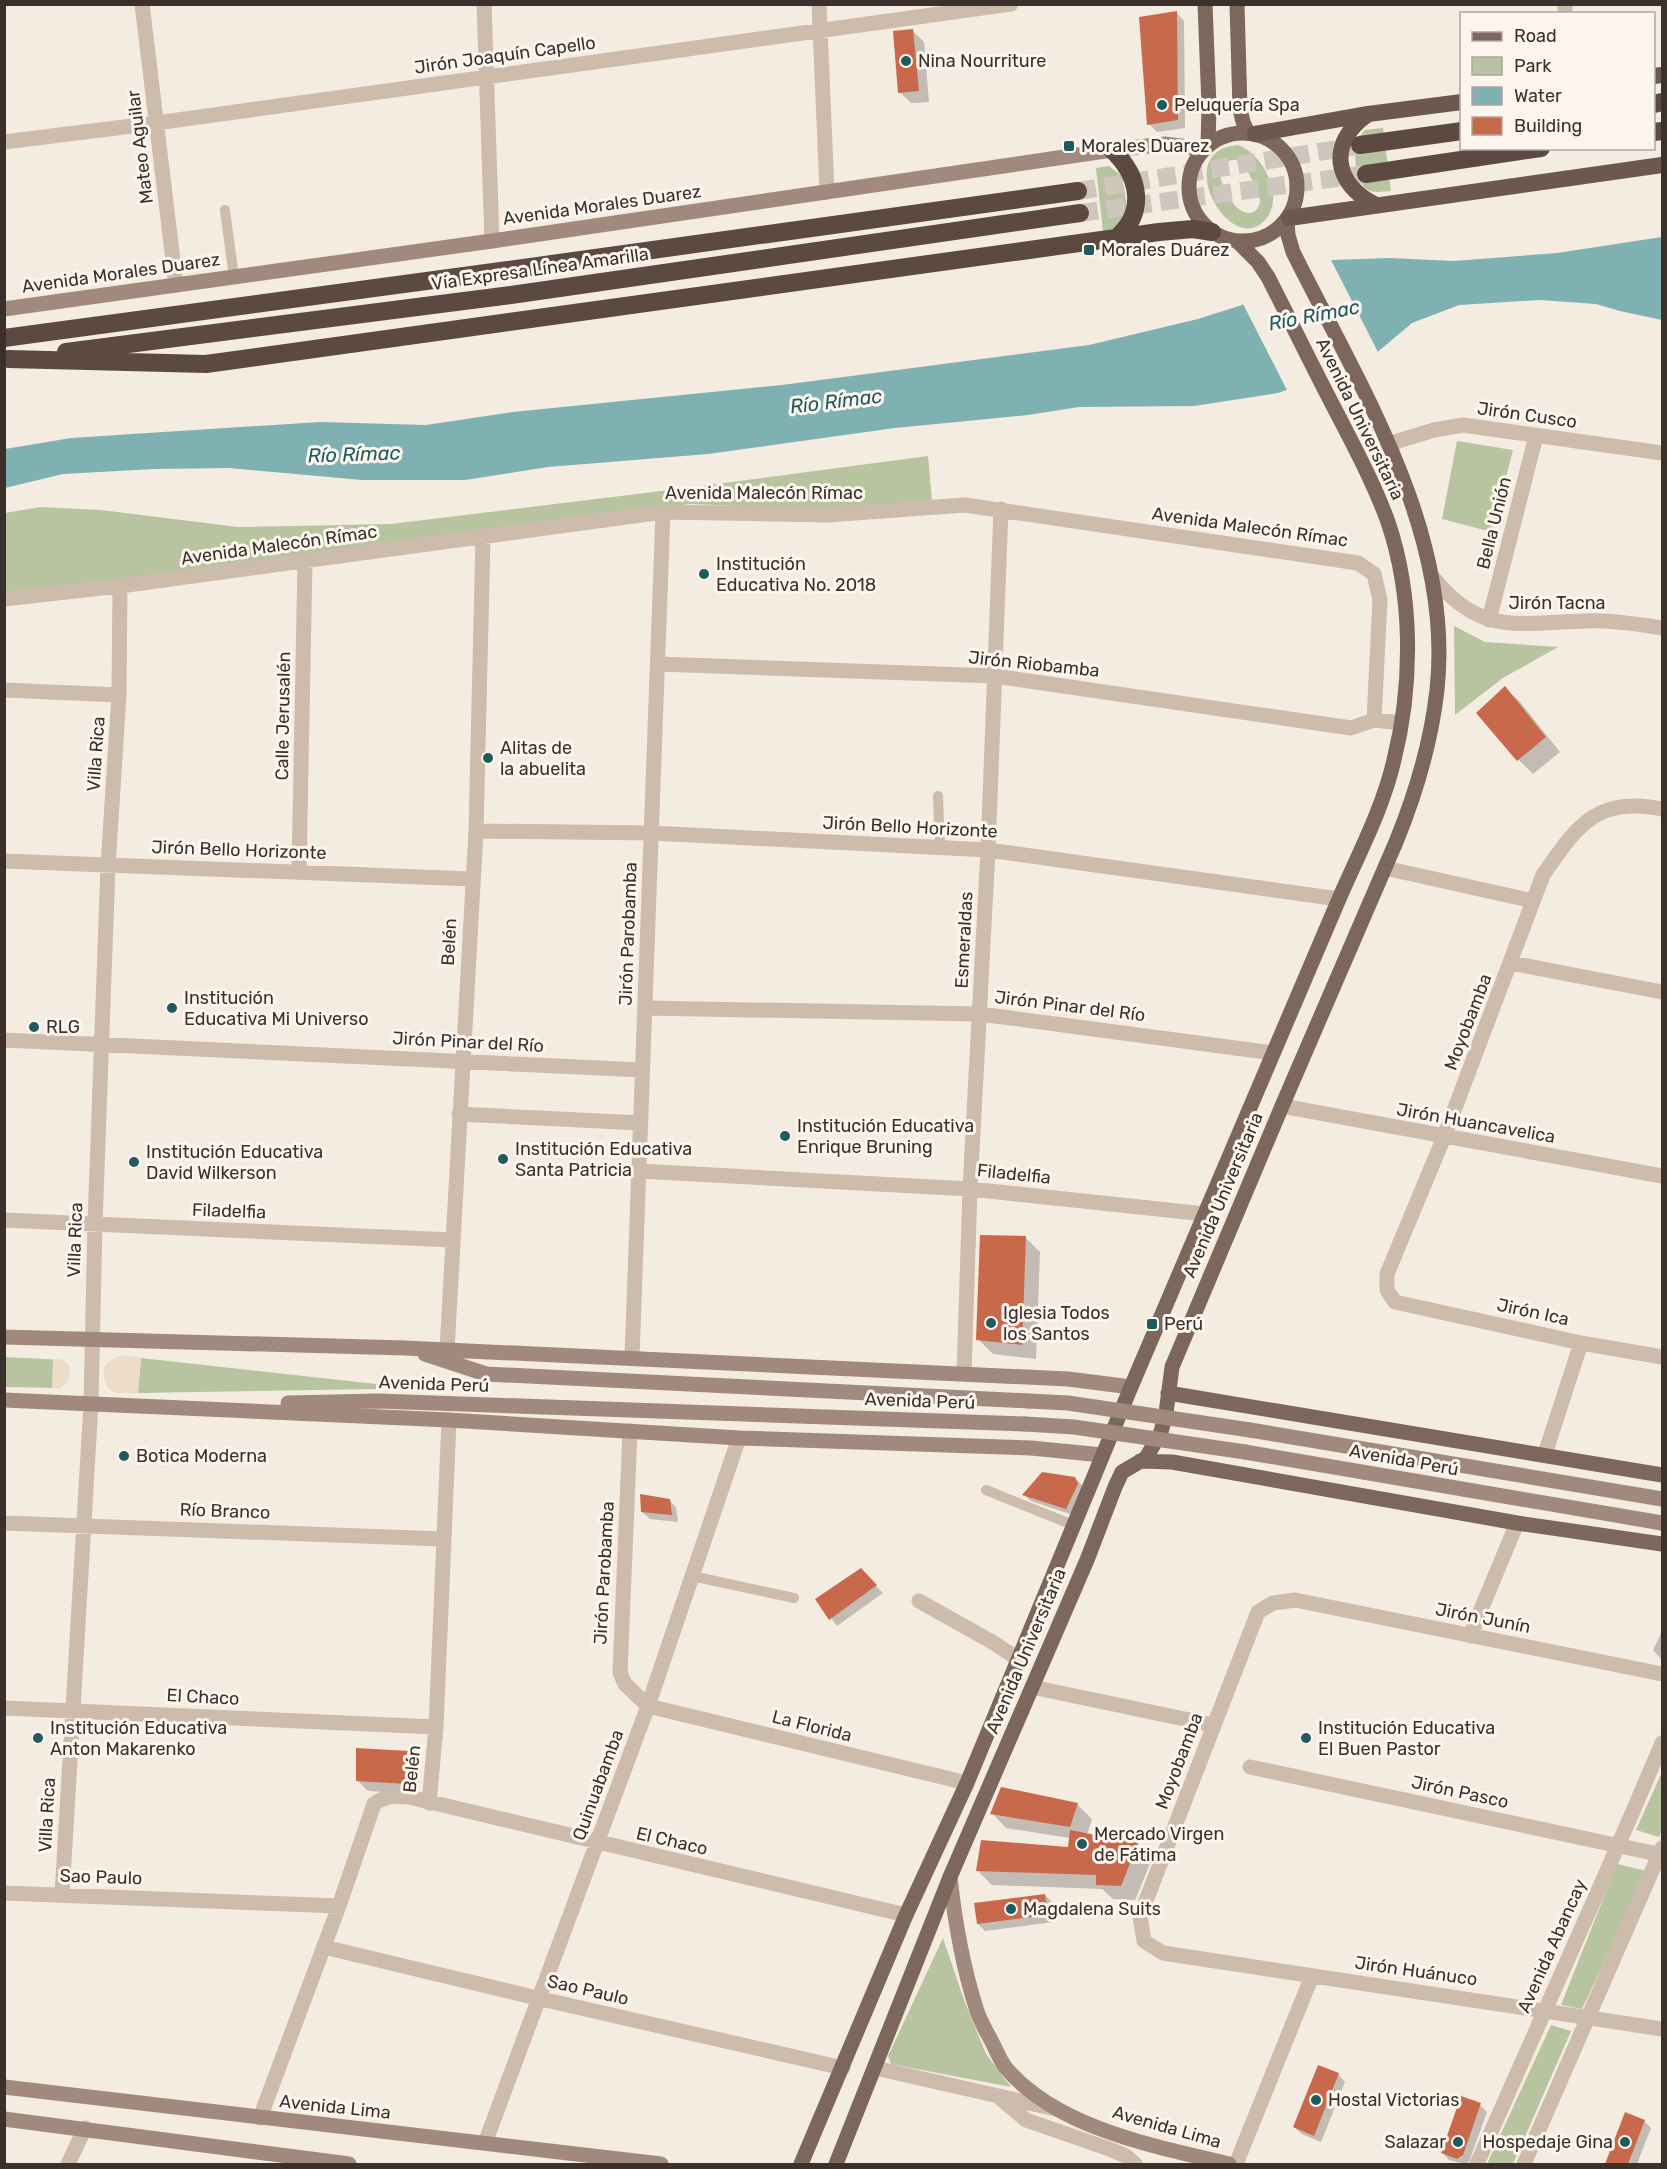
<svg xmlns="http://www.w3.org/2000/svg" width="1667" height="2169" font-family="Rubik,sans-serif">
<rect width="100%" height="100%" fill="#f4ebe1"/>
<path fill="#b8c4a0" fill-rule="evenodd" d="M 1383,128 L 1391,191 C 1384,191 1377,193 1371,191 C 1354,186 1355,157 1355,142 L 1365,130 Z
M 1238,145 C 1262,153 1286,197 1265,220 C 1230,259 1169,150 1238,145 ZM 1229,161 C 1232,160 1235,159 1238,161 C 1246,164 1261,195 1260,202 C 1256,220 1238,213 1232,201 C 1227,192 1219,181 1220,170 Z
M 1109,166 L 1122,176 L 1126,201 L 1126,216 L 1115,229 L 1103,231 L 1096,168 Z
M 1457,441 L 1513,450 L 1492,532 L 1442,519 Z
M 928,456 L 932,501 L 809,509 L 690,504 L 116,580 L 5,592 L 5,513 L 40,507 L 101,510 L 238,527 L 391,524 L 694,487 Z
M 1454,626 L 1485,642 L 1558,647 L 1503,678 L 1455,715 Z
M 5,1357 L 62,1360 L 68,1365 L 69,1379 L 60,1388 L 5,1387 Z
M 141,1358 L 376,1384 L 376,1389 L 138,1393 Z
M 1662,1772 L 1662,1830 L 1659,1837 L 1636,1830 Z
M 1617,1864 L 1647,1871 L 1582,2009 L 1561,2005 Z
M 943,1938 L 964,2000 L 986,2054 L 1011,2087 L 891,2064 L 888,2056 Z
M 1551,2025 L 1571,2031 L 1513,2164 L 1487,2164 Z"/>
<path fill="#ecdcc8" d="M 121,1355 L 141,1358 L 138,1393 L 116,1393 L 109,1389 L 104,1378 L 104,1368 L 108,1362 Z
M 53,1359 L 62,1360 L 68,1365 L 70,1372 L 69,1379 L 60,1388 L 52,1388 Z"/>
<path fill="#7fb0b2" d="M 1662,237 L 1662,320 L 1620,311 L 1596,304 L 1540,300 L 1459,305 L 1412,323 L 1368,360 L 1278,393 L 1194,406 L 1079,407 L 1028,415 L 895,428 L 708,454 L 548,467 L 465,480 L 362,480 L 229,468 L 154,469 L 63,474 L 5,488 L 5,449 L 71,438 L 320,422 L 426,425 L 513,412 L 782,385 L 1089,345 L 1198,319 L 1242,305 L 1332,260 L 1389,258 L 1454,261 L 1557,253 Z"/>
<path fill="#f4ebe1" d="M 1330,258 L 1379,354 L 1369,363 L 1288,392 L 1242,302 Z"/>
<path fill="#0003" d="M 1176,12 L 1184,21 L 1185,128 L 1157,132 L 1149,124 Z
M 913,31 L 924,42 L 929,102 L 911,103 L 900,92 Z
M 1505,688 L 1520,702 L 1560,752 L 1533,774 L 1518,759 Z
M 1025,1237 L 1040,1252 L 1036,1359 L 993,1354 L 978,1339 Z
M 1075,1478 L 1082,1485 L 1085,1492 L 1073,1515 L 1031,1501 L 1024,1495 Z
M 669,1500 L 676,1507 L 678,1522 L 650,1519 L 642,1512 Z
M 860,1570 L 883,1593 L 837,1626 L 817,1599 Z
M 1662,1631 L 1662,1660 L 1653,1650 Z
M 409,1753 L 420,1763 L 418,1794 L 368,1791 L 357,1780 Z
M 1077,1804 L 1092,1819 L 1087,1835 L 1137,1845 L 1152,1859 L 1135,1900 L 1113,1899 L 1102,1889 L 992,1885 L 977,1870 L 1069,1849 L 1070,1838 L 1006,1828 L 992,1813 Z
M 1045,1895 L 1052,1902 L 1054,1922 L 985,1931 L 978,1924 Z
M 1338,2074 L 1345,2082 L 1321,2142 L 1302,2134 L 1294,2127 Z
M 1462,2098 L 1480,2105 L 1487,2112 L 1469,2162 L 1465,2164 L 1449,2160 L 1442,2152 Z
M 1626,2114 L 1644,2121 L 1651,2128 L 1637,2164 L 1606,2164 Z"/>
<path fill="#c8694b" d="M 1177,11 L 1178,120 L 1147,125 L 1139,17 Z
M 913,29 L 919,91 L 898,93 L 893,31 Z
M 1505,686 L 1546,737 L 1517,761 L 1476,713 Z
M 980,1235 L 1026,1236 L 1022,1345 L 976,1340 Z
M 1042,1472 L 1075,1477 L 1078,1484 L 1066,1509 L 1022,1495 Z
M 640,1494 L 670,1499 L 672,1515 L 641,1512 Z
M 861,1568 L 877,1585 L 829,1620 L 815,1599 Z
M 356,1748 L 409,1751 L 408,1784 L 356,1781 Z
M 1001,1787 L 1078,1803 L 1070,1827 L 990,1814 Z
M 1070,1830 L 1138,1843 L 1121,1886 L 1096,1885 L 1096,1875 L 976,1871 L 981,1840 L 1068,1847 Z
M 1045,1894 L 1048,1915 L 977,1924 L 974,1903 Z
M 1318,2065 L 1339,2073 L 1314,2136 L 1293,2127 Z
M 1461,2096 L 1481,2103 L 1463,2155 L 1457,2159 L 1441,2153 Z
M 1625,2112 L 1645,2120 L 1628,2164 L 1605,2164 Z"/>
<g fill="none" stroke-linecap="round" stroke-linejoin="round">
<path stroke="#cfc6bd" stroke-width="18" stroke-dasharray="18 9" stroke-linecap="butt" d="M 1078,191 L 1356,146
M 1080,213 L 1366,174"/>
<path stroke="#cdbbac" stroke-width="10" d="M 225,210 L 234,277
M 938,796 L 940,848
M 986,1490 L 1073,1525
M 692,1576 L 794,1598"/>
<path stroke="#cdbbac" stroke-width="15" d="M 142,4 L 176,285
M 484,4 L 492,241
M 819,4 L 827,192
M 1565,4 L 1565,14
M 4,142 L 156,123 L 1011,4
M 1388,444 L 1434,430 L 1463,425 L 1662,453
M 4,599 L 120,586 L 663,512 L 827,515 L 965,505 L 1358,563 L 1374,574 L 1380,600 L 1374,720
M 1489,620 L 1536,436
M 658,664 L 995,676 L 1351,728 L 1374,720 L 1401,723
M 4,690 L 119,695
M 1662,809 C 1596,796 1577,826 1543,875 L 1444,1137 L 1387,1274 L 1387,1290 L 1395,1302 L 1581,1343 L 1662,1357
M 476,831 L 651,833 L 988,850 L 1339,899
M 4,861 L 472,879
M 1385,868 L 1533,901
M 299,871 L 305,561
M 1511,963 L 1662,992
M 645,1008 L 980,1014 L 1273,1053
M 4,1040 L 642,1070
M 1282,1106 L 1662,1176
M 459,1114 L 641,1123
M 639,1171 L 970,1189 L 1205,1214
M 4,1220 L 453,1240
M 447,1350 L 476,831 L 483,537
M 632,1357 L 663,512
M 964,1373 L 970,1189 L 988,850 L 1001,509
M 630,1431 L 620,1673 L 625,1684 L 648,1706 L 967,1783
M 1545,1454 L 1581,1343
M 4,1523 L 444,1539
M 919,1601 L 994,1643 L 1018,1659
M 1470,1636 L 1517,1523
M 1662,1674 L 1295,1600 L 1273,1603 L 1258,1612 L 1140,1916 L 1144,1941 L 1163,1953 L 1662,2029
M 1032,1687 L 1213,1725
M 4,1708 L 436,1727
M 1250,1767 L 1662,1855
M 429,1803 L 436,1727 L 449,1420
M 4,1893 L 339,1906
M 62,1895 L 91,1404 L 95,1224 L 108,866 L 119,695 L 120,586
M 324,1947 L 537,1998 L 843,2068
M 875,2068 L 1056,2109
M 1001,2099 L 1026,2120 L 1112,2150 L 1126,2156 L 1135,2164
M 260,2118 L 339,1906 L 374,1804 C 386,1795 395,1796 409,1797 L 906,1915
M 485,2143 L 648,1706 L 739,1438
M 68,2164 L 85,2128
M 1236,2164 L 1312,1976"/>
<path stroke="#cdbbac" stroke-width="15" d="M 1432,576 C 1479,636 1518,623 1585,621 C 1611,620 1637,624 1662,628
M 1477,2164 C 1538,2024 1603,1884 1662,1743
M 1524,2164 L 1662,1848"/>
<path stroke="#a18a7d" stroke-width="15" d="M 4,309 L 492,241 L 1112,150 L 1165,144 L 1204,149
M 4,1337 L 405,1348 L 1068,1379 L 1131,1387
M 425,1354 L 486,1374 L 1029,1401
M 4,1400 L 449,1420 L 739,1438 L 1031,1448 L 1102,1455
M 288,1403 L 378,1401 L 1025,1424
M 1250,1430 L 1662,1499
M 1245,1452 L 1662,1523
M 950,1877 C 955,1923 963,1968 977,2011 C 981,2023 988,2034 993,2044 C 997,2052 1001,2062 1006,2068 C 1058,2129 1155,2146 1229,2164
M 4,2087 L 661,2164
M 4,2119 L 349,2164"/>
<path stroke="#7d675c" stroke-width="15" d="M 1205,4 L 1209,106 L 1208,146
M 1237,4 L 1240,109 L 1243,122 L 1248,133
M1189 187a54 54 0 1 1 108 0a54 54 0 1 1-108 0Z
M 1168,1393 L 1662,1475
M 1140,1461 L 1172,1462 L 1517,1523 L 1662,1544
M 801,2164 L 906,1915 L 967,1783 L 1131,1387 L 1339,899 C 1359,853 1383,808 1394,760 C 1413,684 1413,596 1388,522 C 1375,486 1357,452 1340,419 C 1315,372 1292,324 1268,277 L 1258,262 L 1238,242
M 836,2164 L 950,1877 L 1087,1560 L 1115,1487 L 1122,1472 L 1146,1458 L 1161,1432 L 1166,1413 L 1172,1367 L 1282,1106 L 1396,842 C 1416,793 1431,743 1437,690 C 1454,533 1360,387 1293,252 L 1288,235 L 1287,221"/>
<path stroke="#6c584f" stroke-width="16" d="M 1654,76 L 1662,75
M 1367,115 C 1327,143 1334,185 1376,205
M 1255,134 L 1368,114 L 1462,102
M 1289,218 L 1662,165"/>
<path stroke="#5c4a42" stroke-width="18" d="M 1654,104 L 1662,102
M 1654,132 L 1662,131
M 1360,145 L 1462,131
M 1112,150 C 1140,176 1147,213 1115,239
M 1366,174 L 1541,148
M 4,338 L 508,270 L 1078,191
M 66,352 L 511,295 L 1080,213
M 8,359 L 206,364 L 1159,232 L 1193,229 L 1212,232"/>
<path stroke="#a18a7d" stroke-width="15" d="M 1029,1401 L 1068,1403 L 1250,1430
M 1025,1424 L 1074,1427 L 1245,1452"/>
</g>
<g fill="#1f5a5e" stroke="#fbf5ee" stroke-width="2">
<circle cx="906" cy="61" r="6"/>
<circle cx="1162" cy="105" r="6"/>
<rect x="1063" y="140" width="12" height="12" rx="3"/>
<rect x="1083" y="244" width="12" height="12" rx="3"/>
<circle cx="704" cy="574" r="6"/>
<circle cx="488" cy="758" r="6"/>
<circle cx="172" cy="1008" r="6"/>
<circle cx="34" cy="1027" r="6"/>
<circle cx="785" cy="1136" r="6"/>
<circle cx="503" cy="1159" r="6"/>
<circle cx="134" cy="1162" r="6"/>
<circle cx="991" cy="1323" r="6"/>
<rect x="1146" y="1318" width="12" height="12" rx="3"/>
<circle cx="124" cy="1456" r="6"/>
<circle cx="38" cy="1738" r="6"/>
<circle cx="1306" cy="1738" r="6"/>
<circle cx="1082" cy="1844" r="6"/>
<circle cx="1011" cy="1909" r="6"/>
<circle cx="1316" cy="2100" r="6"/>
<circle cx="1458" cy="2142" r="6"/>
<circle cx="1625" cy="2142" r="6"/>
</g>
<g text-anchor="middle" stroke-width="6" stroke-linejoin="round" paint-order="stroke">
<g font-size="18" fill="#3b302b" stroke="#fbf5ee">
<text transform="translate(505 55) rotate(-8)" y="6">Jirón Joaquín Capello</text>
<text transform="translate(140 147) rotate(-97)" y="6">Mateo Aguilar</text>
<text transform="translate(602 205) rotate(-8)" y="6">Avenida Morales Duarez</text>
<text transform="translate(540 269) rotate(-8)" y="6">Vía Expresa Línea Amarilla</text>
<text transform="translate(121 273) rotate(-8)" y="6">Avenida Morales Duarez</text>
<text transform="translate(1527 415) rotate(8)" y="6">Jirón Cusco</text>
<text transform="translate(1360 419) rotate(64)" y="6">Avenida Universitaria</text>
<text x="764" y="499">Avenida Malecón Rímac</text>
<text transform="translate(1494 523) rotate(-76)" y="6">Bella Unión</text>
<text transform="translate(1250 527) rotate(8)" y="6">Avenida Malecón Rímac</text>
<text transform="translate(279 545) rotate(-8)" y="6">Avenida Malecón Rímac</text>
<text x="1557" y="609">Jirón Tacna</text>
<text transform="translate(1034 664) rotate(6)" y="6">Jirón Riobamba</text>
<text transform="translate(283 716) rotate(-89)" y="6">Calle Jerusalén</text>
<text transform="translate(96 754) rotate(-86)" y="6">Villa Rica</text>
<text transform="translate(910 827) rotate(3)" y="6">Jirón Bello Horizonte</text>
<text transform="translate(239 850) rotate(2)" y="6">Jirón Bello Horizonte</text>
<text transform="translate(628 934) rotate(-88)" y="6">Jirón Parobamba</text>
<text transform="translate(964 940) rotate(-87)" y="6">Esmeraldas</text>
<text transform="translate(449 942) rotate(-87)" y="6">Belén</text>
<text transform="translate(1070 1006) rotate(7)" y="6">Jirón Pinar del Río</text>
<text transform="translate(1468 1022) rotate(-69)" y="6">Moyobamba</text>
<text transform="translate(468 1042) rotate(3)" y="6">Jirón Pinar del Río</text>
<text transform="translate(1476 1123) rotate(10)" y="6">Jirón Huancavelica</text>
<text transform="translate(1014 1174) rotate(6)" y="6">Filadelfia</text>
<text transform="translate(1223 1195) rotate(-67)" y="6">Avenida Universitaria</text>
<text transform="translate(229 1211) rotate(2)" y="6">Filadelfia</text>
<text transform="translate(75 1240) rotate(-88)" y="6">Villa Rica</text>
<text transform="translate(1533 1312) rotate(12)" y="6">Jirón Ica</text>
<text transform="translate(434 1384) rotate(2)" y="6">Avenida Perú</text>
<text transform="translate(920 1401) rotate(2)" y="6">Avenida Perú</text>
<text transform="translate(1404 1460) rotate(10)" y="6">Avenida Perú</text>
<text transform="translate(225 1511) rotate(2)" y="6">Río Branco</text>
<text transform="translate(604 1573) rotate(-87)" y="6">Jirón Parobamba</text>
<text transform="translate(1483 1618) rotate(11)" y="6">Jirón Junín</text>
<text transform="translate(1026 1651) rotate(-67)" y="6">Avenida Universitaria</text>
<text transform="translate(203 1697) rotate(3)" y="6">El Chaco</text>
<text transform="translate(812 1726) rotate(14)" y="6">La Florida</text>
<text transform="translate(1179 1761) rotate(-69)" y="6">Moyobamba</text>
<text transform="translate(412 1769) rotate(-84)" y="6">Belén</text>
<text transform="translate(598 1785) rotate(-70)" y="6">Quinuabamba</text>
<text transform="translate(1460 1792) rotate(12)" y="6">Jirón Pasco</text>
<text transform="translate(47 1815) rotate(-87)" y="6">Villa Rica</text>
<text transform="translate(672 1841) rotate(13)" y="6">El Chaco</text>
<text transform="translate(101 1877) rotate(2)" y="6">Sao Paulo</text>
<text transform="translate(1552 1946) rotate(-66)" y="6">Avenida Abancay</text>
<text transform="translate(1416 1971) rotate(8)" y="6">Jirón Huánuco</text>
<text transform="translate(588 1990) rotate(13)" y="6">Sao Paulo</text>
<text transform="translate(335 2107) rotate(6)" y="6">Avenida Lima</text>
<text transform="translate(1167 2127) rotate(16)" y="6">Avenida Lima</text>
</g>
<g font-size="18" fill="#3b302b" stroke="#fbf5ee" text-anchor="start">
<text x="918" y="67">Nina Nourriture</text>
<text x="1174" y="111">Peluquería Spa</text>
<text x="1081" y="152">Morales Duarez</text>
<text x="1101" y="256">Morales Duárez</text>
<text x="716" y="570">Institución<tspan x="716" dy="21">Educativa No. 2018</tspan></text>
<text x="500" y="754">Alitas de<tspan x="500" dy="21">la abuelita</tspan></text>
<text x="184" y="1004">Institución<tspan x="184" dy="21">Educativa Mi Universo</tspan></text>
<text x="46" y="1033">RLG</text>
<text x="797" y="1132">Institución Educativa<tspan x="797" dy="21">Enrique Bruning</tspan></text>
<text x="515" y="1155">Institución Educativa<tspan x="515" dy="21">Santa Patricia</tspan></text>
<text x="146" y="1158">Institución Educativa<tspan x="146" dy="21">David Wilkerson</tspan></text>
<text x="1003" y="1319">Iglesia Todos<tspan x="1003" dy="21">los Santos</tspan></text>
<text x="1164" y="1330">Perú</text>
<text x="136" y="1462">Botica Moderna</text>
<text x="50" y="1734">Institución Educativa<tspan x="50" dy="21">Anton Makarenko</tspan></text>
<text x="1318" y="1734">Institución Educativa<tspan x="1318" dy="21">El Buen Pastor</tspan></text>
<text x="1094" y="1840">Mercado Virgen<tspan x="1094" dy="21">de Fátima</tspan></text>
<text x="1023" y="1915">Magdalena Suits</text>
<text x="1328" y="2106">Hostal Victorias</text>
<text x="1446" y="2148" text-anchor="end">Salazar</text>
<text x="1613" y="2148" text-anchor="end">Hospedaje Gina</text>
</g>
<g font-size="20" font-style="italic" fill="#1f5a5e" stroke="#fbf5ee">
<text transform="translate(1314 315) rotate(-11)" y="7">Río Rímac</text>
<text transform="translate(836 401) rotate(-7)" y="7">Río Rímac</text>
<text transform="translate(354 454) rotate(-2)" y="7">Río Rímac</text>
</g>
</g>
<rect width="1667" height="2169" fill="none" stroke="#3b302b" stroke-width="12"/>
<rect x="1460" y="12" width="195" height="138" fill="#fbf5ee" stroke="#aea6a0" stroke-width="1.5"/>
<rect x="1472" y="32" width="30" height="9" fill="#7d675c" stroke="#aea6a0" stroke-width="1.5"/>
<text x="1514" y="42" font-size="18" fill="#3b302b">Road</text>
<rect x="1472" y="57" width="30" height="18" fill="#b8c4a0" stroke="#aea6a0" stroke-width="1.5"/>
<text x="1514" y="72" font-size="18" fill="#3b302b">Park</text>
<rect x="1472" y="87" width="30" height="18" fill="#7fb0b2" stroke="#aea6a0" stroke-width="1.5"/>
<text x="1514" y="102" font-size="18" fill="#3b302b">Water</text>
<rect x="1472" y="117" width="30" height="18" fill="#c8694b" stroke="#aea6a0" stroke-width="1.5"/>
<text x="1514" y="132" font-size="18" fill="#3b302b">Building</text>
</svg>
